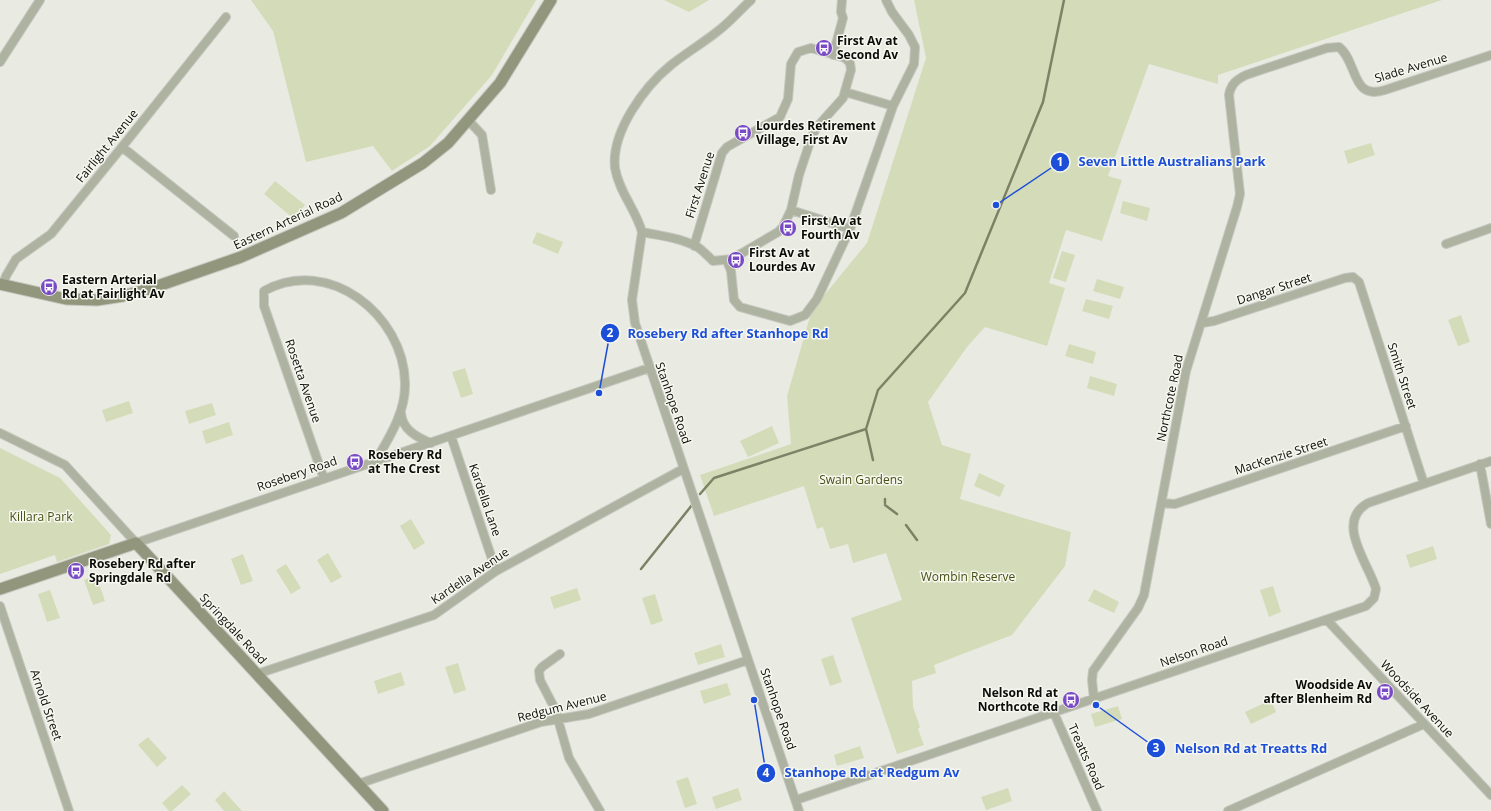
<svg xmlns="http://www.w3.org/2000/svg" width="1491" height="811" font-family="'Open Sans',sans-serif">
<rect width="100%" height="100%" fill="#e9ebe2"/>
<path fill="#d4dbb9" d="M 251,0 L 536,0 L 492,75 L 430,146 L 392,171 L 373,146 L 306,162 L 273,31 Z
M 664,0 L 709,0 L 689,12 Z
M 914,0 L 1442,0 L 1218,75 L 1218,84 L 1149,64 L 1108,176 L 1122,180 L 1102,241 L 1066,230 L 1049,283 L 1065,288 L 1047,346 L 985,327 L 967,347 L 928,402 L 942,445 L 971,454 L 960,499 L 1071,532 L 1065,566 L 1012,635 L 934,665 L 936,673 L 912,681 L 913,707 L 920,727 L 918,729 L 924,745 L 897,754 L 851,618 L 902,600 L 886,553 L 853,563 L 848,544 L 830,549 L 823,527 L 817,529 L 804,486 L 714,516 L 700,475 L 791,444 L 787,396 L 812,310 L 867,243 L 926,58 Z
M 1371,143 L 1375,155 L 1348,164 L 1344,151 Z
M 275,181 L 305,205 L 294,219 L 264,194 Z
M 1123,201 L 1150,208 L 1147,221 L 1120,213 Z
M 537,232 L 563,242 L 558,254 L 532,243 Z
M 1062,251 L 1075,255 L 1066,282 L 1053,278 Z
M 1097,279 L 1124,287 L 1120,299 L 1093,291 Z
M 1086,299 L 1113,306 L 1109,319 L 1082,311 Z
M 1461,315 L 1470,342 L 1458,346 L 1448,320 Z
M 1069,344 L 1096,352 L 1093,364 L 1065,356 Z
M 465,368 L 473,394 L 461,398 L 452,372 Z
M 1090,376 L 1117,384 L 1114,396 L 1087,388 Z
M 129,401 L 133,413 L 106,422 L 102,410 Z
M 212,403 L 216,415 L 189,424 L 185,411 Z
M 229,422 L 233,435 L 206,444 L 202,431 Z
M 772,426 L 779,443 L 748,457 L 740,441 Z
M 0,448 L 60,478 L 111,535 L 109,544 L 57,562 L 55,555 L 0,574 Z
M 979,473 L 1005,485 L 1000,497 L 974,486 Z
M 411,519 L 425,543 L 414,550 L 400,526 Z
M 1433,546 L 1437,559 L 1410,568 L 1406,555 Z
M 328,553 L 342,577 L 331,583 L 317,560 Z
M 243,554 L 253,581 L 241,585 L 231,559 Z
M 286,564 L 301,588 L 291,594 L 276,570 Z
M 96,575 L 105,601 L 93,605 L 84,580 Z
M 1273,586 L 1281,612 L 1269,617 L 1260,590 Z
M 577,588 L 581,600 L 554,609 L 550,597 Z
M 1094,589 L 1119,602 L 1114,613 L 1088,601 Z
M 50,590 L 60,618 L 47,622 L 38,594 Z
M 655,594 L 663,621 L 651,625 L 642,598 Z
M 721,644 L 725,657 L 698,665 L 694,653 Z
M 833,655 L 842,682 L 830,686 L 821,659 Z
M 458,663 L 466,690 L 454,694 L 445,667 Z
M 401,672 L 405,685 L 378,694 L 374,681 Z
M 727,683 L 731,695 L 704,704 L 700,691 Z
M 1271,700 L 1276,712 L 1251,724 L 1245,712 Z
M 1118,706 L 1122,719 L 1095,727 L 1091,714 Z
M 148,737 L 167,758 L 157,767 L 138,745 Z
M 860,746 L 864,758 L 837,766 L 834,755 Z
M 688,777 L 697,804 L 685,808 L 676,781 Z
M 182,785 L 191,794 L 172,811 L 169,811 L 162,803 Z
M 738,788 L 742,800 L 716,809 L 712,797 Z
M 1008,788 L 1012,801 L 986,810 L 981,797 Z
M 224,791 L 242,811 L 224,811 L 215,800 Z"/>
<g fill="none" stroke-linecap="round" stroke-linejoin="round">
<path stroke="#7d8266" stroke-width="2.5" d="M 873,460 L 866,429 L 878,390 L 965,293 L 1043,102 L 1064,0
M 700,494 L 714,478 L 866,429
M 885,499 L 885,503
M 885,505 L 897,514
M 906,525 L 917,540
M 641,569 L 692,505"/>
<g stroke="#c6c7bf" stroke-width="10">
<path id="street" d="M 751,0 C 740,10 730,22 718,31 C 703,43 686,53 671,65 C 644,87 611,132 615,168 C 619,192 636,210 642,232 L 632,300 L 635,323 L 799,811
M 833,55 L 843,18 L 841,12 L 842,0
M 0,62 L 40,0
M 845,92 L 893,106
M 469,121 L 482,135 L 491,190
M 122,147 L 234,236
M 791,210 L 850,229
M 642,232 C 661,236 683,238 699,248 C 704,252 709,257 713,261 L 732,259 L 778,232 L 783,227 L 791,210 L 799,175 L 812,136 L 817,127 L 843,98 L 851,70 L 850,63 L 845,58 L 811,48 L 798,52 L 791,64 L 788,99 L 780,117 L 727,147 L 722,153 L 694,246
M 1446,244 L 1491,228
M 727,261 L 731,271 L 734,300 L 740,307 L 790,321 L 805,315 L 817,299 L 850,229 L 893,106 L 914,64 L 915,47 L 909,35 L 892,12 L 886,0
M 3,285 L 6,276 L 16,259 L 51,234 L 122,147 L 226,17
M 1202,323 L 1214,321 L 1345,278 L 1353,277 L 1359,282 L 1424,484
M 401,413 C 402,429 416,437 431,443
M 0,433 L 65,465 L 136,543 L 649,368
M 451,436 L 496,571
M 1480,464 L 1491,524
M 324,479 L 264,306 L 264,291 C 328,255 404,315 405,383 C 406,412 389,438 375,462
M 1162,503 L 1175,504 L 1406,426
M 0,606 L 69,811
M 1327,620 L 1491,795
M 560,654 L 542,667 L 539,671 L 540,680 L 555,709 L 569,758 L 600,811
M 257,674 L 434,615 L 496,571 L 683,469
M 1094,699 L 1092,680 L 1093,671 L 1138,608 L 1144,595 L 1186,371 L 1237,207 L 1240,194 L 1229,95 C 1231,84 1236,80 1246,75 L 1327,48 L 1339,47 C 1358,62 1351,101 1385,90 L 1491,55
M 1054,713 L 1097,811
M 358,784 L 541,722 L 589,714 L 748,660
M 796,800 L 1366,606 L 1374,598 L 1376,589 C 1369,564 1334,522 1368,503 L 1491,461
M 1228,811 L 1424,724"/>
</g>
<g stroke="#c6c7bf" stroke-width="13">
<path id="secondary" d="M 0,284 L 66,299 L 97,300 L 123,296 L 149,289 L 241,257 L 341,213 L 423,163 L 448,143 L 500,83 L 551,0
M 0,589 L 136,543 L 383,811"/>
</g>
<use href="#street" stroke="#aeb2a1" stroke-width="8"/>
<use href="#secondary" stroke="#91967d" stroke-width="11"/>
</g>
<defs>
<g id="bus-disc" transform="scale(0.9)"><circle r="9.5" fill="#784ac3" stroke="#f6f8ef"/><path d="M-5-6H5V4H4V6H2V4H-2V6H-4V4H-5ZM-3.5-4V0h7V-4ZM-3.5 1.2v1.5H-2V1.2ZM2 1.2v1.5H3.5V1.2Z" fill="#fff"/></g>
</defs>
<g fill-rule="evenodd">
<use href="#bus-disc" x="824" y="48"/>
<use href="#bus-disc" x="743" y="133"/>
<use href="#bus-disc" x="788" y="228"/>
<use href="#bus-disc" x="736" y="260"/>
<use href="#bus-disc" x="49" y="287"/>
<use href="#bus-disc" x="355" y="462"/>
<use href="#bus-disc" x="76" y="571"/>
<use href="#bus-disc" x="1385" y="692"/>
<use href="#bus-disc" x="1071" y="700"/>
</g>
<g text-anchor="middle" stroke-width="3" stroke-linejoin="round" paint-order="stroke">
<g font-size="12" font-weight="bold" fill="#0c0c09" stroke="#f6f8ef" text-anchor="start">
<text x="837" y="45">First Av at<tspan x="837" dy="14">Second Av</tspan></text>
<text x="756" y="130">Lourdes Retirement<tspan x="756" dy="14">Village, First Av</tspan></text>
<text x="801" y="225">First Av at<tspan x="801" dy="14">Fourth Av</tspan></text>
<text x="749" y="257">First Av at<tspan x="749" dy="14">Lourdes Av</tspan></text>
<text x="62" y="284">Eastern Arterial<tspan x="62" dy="14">Rd at Fairlight Av</tspan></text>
<text x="368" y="459">Rosebery Rd<tspan x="368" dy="14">at The Crest</tspan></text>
<text x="89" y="568">Rosebery Rd after<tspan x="89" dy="14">Springdale Rd</tspan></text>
<text x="1372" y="689" text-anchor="end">Woodside Av<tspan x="1372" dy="14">after Blenheim Rd</tspan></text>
<text x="1058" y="697" text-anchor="end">Nelson Rd at<tspan x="1058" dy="14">Northcote Rd</tspan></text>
</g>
<g font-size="12" fill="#0c0c09" stroke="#f6f8ef">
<text transform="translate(1411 68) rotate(-17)" y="4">Slade Avenue</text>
<text transform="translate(107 146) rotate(-51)" y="4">Fairlight Avenue</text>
<text transform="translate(700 185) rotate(-72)" y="4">First Avenue</text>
<text transform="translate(288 221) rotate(-25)" y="4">Eastern Arterial Road</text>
<text transform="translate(1274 289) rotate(-18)" y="4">Dangar Street</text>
<text transform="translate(1402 376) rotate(72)" y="4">Smith Street</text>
<text transform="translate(303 381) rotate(71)" y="4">Rosetta Avenue</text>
<text transform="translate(1170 398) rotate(-78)" y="4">Northcote Road</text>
<text transform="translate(673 403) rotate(71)" y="4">Stanhope Road</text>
<text transform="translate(1281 456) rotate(-18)" y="4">MacKenzie Street</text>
<text transform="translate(297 474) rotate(-19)" y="4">Rosebery Road</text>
<text transform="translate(485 500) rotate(71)" y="4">Kardella Lane</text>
<text transform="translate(470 576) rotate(-34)" y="4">Kardella Avenue</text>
<text transform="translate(233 629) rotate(47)" y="4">Springdale Road</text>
<text transform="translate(1194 652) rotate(-19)" y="4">Nelson Road</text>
<text transform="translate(1417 699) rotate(47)" y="4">Woodside Avenue</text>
<text transform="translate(46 705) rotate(71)" y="4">Arnold Street</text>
<text transform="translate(562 707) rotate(-14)" y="4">Redgum Avenue</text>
<text transform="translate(778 709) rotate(71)" y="4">Stanhope Road</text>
<text transform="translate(1086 757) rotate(66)" y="4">Treatts Road</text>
</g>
<g font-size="12" fill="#474f12" stroke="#f6f8ef">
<text x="861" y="484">Swain Gardens</text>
<text x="41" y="521">Killara Park</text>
<text x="968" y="581">Wombin Reserve</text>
</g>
</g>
<path fill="none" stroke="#1d4ed8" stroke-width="1.5" d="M996 205L1060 162M599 393L610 333M1096 705L1156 748M754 700L766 773"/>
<g fill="#1d4ed8" stroke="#f6f8ef" stroke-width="1.5">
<circle cx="996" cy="205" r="4"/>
<circle cx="599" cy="393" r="4"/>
<circle cx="1096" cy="705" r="4"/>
<circle cx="754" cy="700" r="4"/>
<circle cx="1060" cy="162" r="10"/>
<circle cx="610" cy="333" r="10"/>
<circle cx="1156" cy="748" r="10"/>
<circle cx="766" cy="773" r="10"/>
</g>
<g font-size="12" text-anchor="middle" font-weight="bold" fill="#fff">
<text x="1060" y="166">1</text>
<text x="610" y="337">2</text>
<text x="1156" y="752">3</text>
<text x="766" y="777">4</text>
</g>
<g font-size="13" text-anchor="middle" font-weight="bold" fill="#1d4ed8" stroke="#f6f8ef" stroke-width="3" stroke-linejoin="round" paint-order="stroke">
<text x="1172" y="166">Seven Little Australians Park</text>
<text x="728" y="338">Rosebery Rd after Stanhope Rd</text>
<text x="1251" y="753">Nelson Rd at Treatts Rd</text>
<text x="872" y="777">Stanhope Rd at Redgum Av</text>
</g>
</svg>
